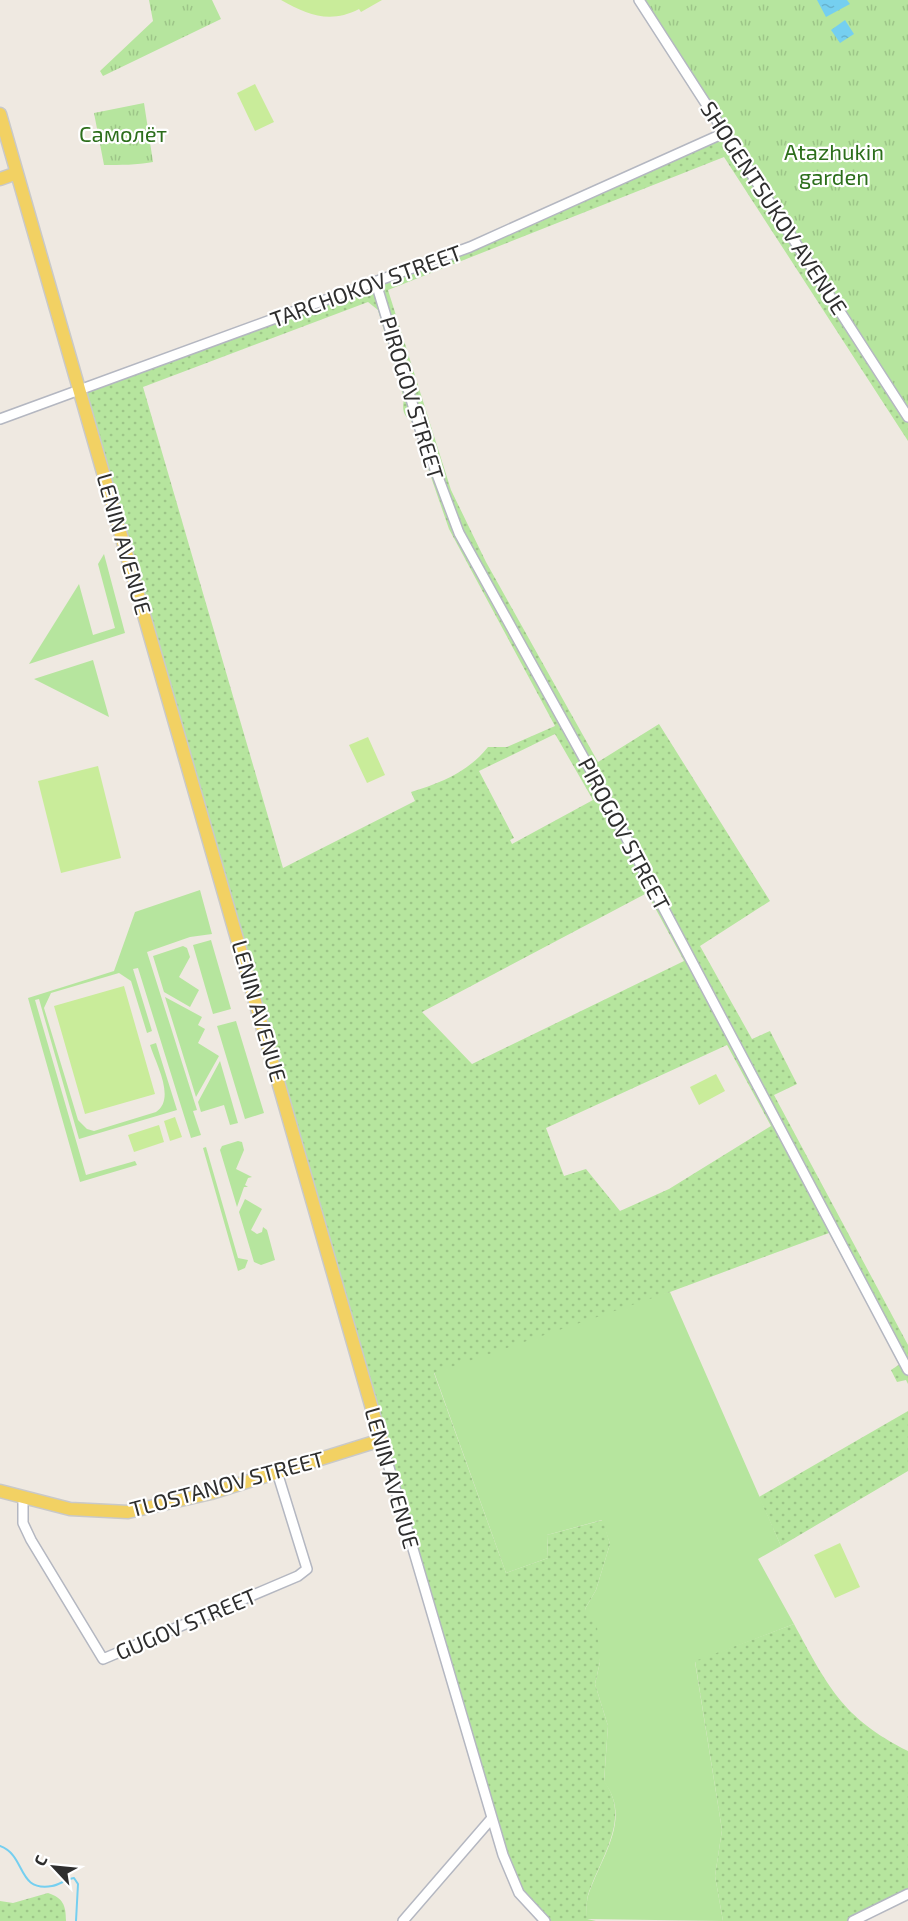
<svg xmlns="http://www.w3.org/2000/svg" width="908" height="1921" font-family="'Exo 2',sans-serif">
<defs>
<pattern id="park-tufts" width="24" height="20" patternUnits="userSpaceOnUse" patternTransform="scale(1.5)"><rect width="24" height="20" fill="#b6e59e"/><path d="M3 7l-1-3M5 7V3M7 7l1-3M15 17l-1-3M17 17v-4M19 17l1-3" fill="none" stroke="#9dc588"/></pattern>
<pattern id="garden-dots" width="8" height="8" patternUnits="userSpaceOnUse" patternTransform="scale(1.5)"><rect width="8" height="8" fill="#b6e59e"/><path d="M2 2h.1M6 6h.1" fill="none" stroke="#9dc588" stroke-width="1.8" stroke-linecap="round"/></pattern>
<pattern id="water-ripples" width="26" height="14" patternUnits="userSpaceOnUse" patternTransform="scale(1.5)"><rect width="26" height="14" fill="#75cff0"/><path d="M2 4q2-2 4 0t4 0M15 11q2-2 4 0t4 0" fill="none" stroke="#66b2ce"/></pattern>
</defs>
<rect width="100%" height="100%" fill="#efe9e1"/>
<path fill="#b6e59e" d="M 104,554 L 125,633 L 29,664 L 79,584 L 93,635 L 115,628 L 98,564 Z
M 93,660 L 109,717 L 34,679 Z
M 200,890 L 212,934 L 190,937 L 147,952 L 197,1110 L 193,1111 L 201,1135 L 191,1138 L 138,968 L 133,969 L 152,1031 L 147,1033 L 131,981 L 119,973 L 51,993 L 44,1008 L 78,1120 L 87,1129 L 94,1131 L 156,1112 C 176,1099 156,1064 150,1045 L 156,1043 L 177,1110 L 79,1139 L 39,999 L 35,1000 L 86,1175 L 135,1161 L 137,1165 L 80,1182 L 28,998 L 114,971 L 135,912 Z
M 211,940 L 231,1009 L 213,1014 L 193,945 Z
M 183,946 L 187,948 L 190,957 L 179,977 L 199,990 L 190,1007 L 164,992 L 153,956 Z
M 324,983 L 406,1015 L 537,1129 L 557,1177 L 661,1294 L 670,1292 L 781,1546 L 758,1559 L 794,1624 L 695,1662 L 722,1830 L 715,1876 L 723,1921 L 587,1919 C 587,1912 586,1903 588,1896 C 600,1858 633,1819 604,1782 L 608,1726 L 595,1684 L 600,1662 L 585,1609 L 596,1590 L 610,1544 L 602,1520 L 547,1535 L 548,1558 L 506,1573 L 434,1372 Z
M 165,997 L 202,1017 L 198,1025 L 205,1029 L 198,1043 L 219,1056 L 196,1097 Z
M 236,1021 L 264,1113 L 245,1119 L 217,1026 Z
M 220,1061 L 238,1123 L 230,1125 L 224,1105 L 201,1112 L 198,1102 Z
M 238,1141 L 242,1142 L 244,1150 L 236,1169 L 252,1177 L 248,1178 L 245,1185 L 248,1187 L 244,1187 L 237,1207 L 220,1150 L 222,1146 Z
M 206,1147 L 238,1258 L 248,1260 L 245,1268 L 238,1271 L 203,1148 Z
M 245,1199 L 262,1209 L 251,1230 L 257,1234 L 262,1232 L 263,1227 L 267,1230 L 275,1260 L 261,1265 L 254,1262 L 239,1212 Z"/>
<path fill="url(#park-tufts)" d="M 149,0 L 212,0 L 221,19 L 103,76 L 100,71 L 153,21 Z
M 639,0 L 908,0 L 908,417 Z
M 144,103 L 153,162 C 136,165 121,165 104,165 L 94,113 Z"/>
<path fill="url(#garden-dots)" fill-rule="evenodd" d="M 724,133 L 908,417 L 908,441 L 724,157 L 388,290 L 451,490 L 486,562 L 598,762 L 659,724 L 770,901 L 700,946 L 752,1039 L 770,1031 L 797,1084 L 774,1095 L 908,1345 L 908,1384 L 906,1380 L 897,1382 L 891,1370 L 900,1364 L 829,1233 L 670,1292 L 434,1373 L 506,1573 L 548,1558 L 547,1535 L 603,1520 L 610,1544 L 596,1590 L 585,1609 L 597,1626 L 600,1662 L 595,1684 L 608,1726 L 604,1781 C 632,1818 600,1858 588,1895 C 586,1903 587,1911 587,1919 L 596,1921 L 545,1921 L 510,1876 L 80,391 L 376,283 ZM 368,302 L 378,310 L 404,399 C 402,410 403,415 412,422 L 449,529 L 555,726 L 507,747 L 488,747 C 468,772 441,783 411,792 L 415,801 L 283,868 L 143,387 ZM 555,734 L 593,800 L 512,844 L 510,840 L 514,838 L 479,771 ZM 647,893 L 684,961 L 472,1064 L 422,1012 ZM 727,1045 L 771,1126 L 669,1189 L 620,1211 L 586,1169 L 564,1176 L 546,1128 Z
M 908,1411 L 908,1471 L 781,1546 L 759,1497 Z
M 794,1624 C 827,1685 842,1718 908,1751 L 908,1894 L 853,1921 L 723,1921 L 715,1876 L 722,1830 L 695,1661 Z
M 48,1893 C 63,1898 66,1905 66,1921 L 0,1921 L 0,1901 L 13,1903 Z"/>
<path fill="#c9ec9a" d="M 281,0 L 382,0 L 361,12 L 359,9 C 330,24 308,15 281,0 Z
M 255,84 L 274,122 L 255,131 L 237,93 Z
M 368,737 L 385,775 L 367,783 L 349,745 Z
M 98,766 L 121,858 L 61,873 L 38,781 Z
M 124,986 L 155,1094 L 85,1114 L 54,1006 Z
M 716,1074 L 725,1091 L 699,1105 L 690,1087 Z
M 175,1117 L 182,1137 L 170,1141 L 164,1121 Z
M 159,1125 L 164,1142 L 134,1152 L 128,1135 Z
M 840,1543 L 860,1587 L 835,1598 L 814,1555 Z"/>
<path fill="url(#water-ripples)" d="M 817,0 L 847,0 L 850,4 L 826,17 Z
M 845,20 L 854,34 L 840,43 L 831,30 Z"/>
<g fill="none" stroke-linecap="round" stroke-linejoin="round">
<path stroke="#75cff0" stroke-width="2" d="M 0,1846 C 27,1856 16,1892 52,1886 C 59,1885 66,1879 74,1878 L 78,1884 L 76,1921"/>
<g stroke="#b4b7c1" stroke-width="12">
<path id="minor" d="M 639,0 L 908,417
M 376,283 L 420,429 L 459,533 L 591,771 L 908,1370
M 0,419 L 470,247 L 724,133
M 381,1440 L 503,1855 L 519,1893 L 545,1921
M 23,1499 L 23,1523 L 31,1540 L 103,1659 L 298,1576 L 307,1569 L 277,1472
M 403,1921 L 492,1818
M 853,1921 L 908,1894"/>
</g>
<g stroke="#c9c9c9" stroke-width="15">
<path id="major" d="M 0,114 L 381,1440 L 211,1493 L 128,1512 L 70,1509 L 0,1491
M 0,179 L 17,173"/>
</g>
<use href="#minor" stroke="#fff" stroke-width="9"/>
<use href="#major" stroke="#f2d163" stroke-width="12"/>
</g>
<g text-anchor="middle" stroke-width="4.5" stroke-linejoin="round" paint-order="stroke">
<g font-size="22" fill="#2c6e1b" stroke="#fff">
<text x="123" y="142">Самолёт</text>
<text x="834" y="160">Atazhukin<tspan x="834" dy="25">garden</tspan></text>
</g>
<g font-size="22" fill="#2e2e2e" stroke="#fff">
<text transform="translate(774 208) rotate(57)" y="8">SHOGENTSUKOV AVENUE</text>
<text transform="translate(366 286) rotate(-20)" y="8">TARCHOKOV STREET</text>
<text transform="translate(412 398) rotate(73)" y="8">PIROGOV STREET</text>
<text transform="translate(124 544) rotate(74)" y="8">LENIN AVENUE</text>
<text transform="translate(624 834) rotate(62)" y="8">PIROGOV STREET</text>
<text transform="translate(259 1011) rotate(74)" y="8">LENIN AVENUE</text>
<text transform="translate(392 1478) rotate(74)" y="8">LENIN AVENUE</text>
<text transform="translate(227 1484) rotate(-15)" y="8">TLOSTANOV STREET</text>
<text transform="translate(186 1624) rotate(-23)" y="8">GUGOV STREET</text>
</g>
</g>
<g transform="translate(54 1867) rotate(296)" stroke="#ffffff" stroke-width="4.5" paint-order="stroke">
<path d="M0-4.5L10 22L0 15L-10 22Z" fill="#2e2e2e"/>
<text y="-9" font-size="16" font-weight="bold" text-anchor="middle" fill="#2e2e2e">С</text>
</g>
</svg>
